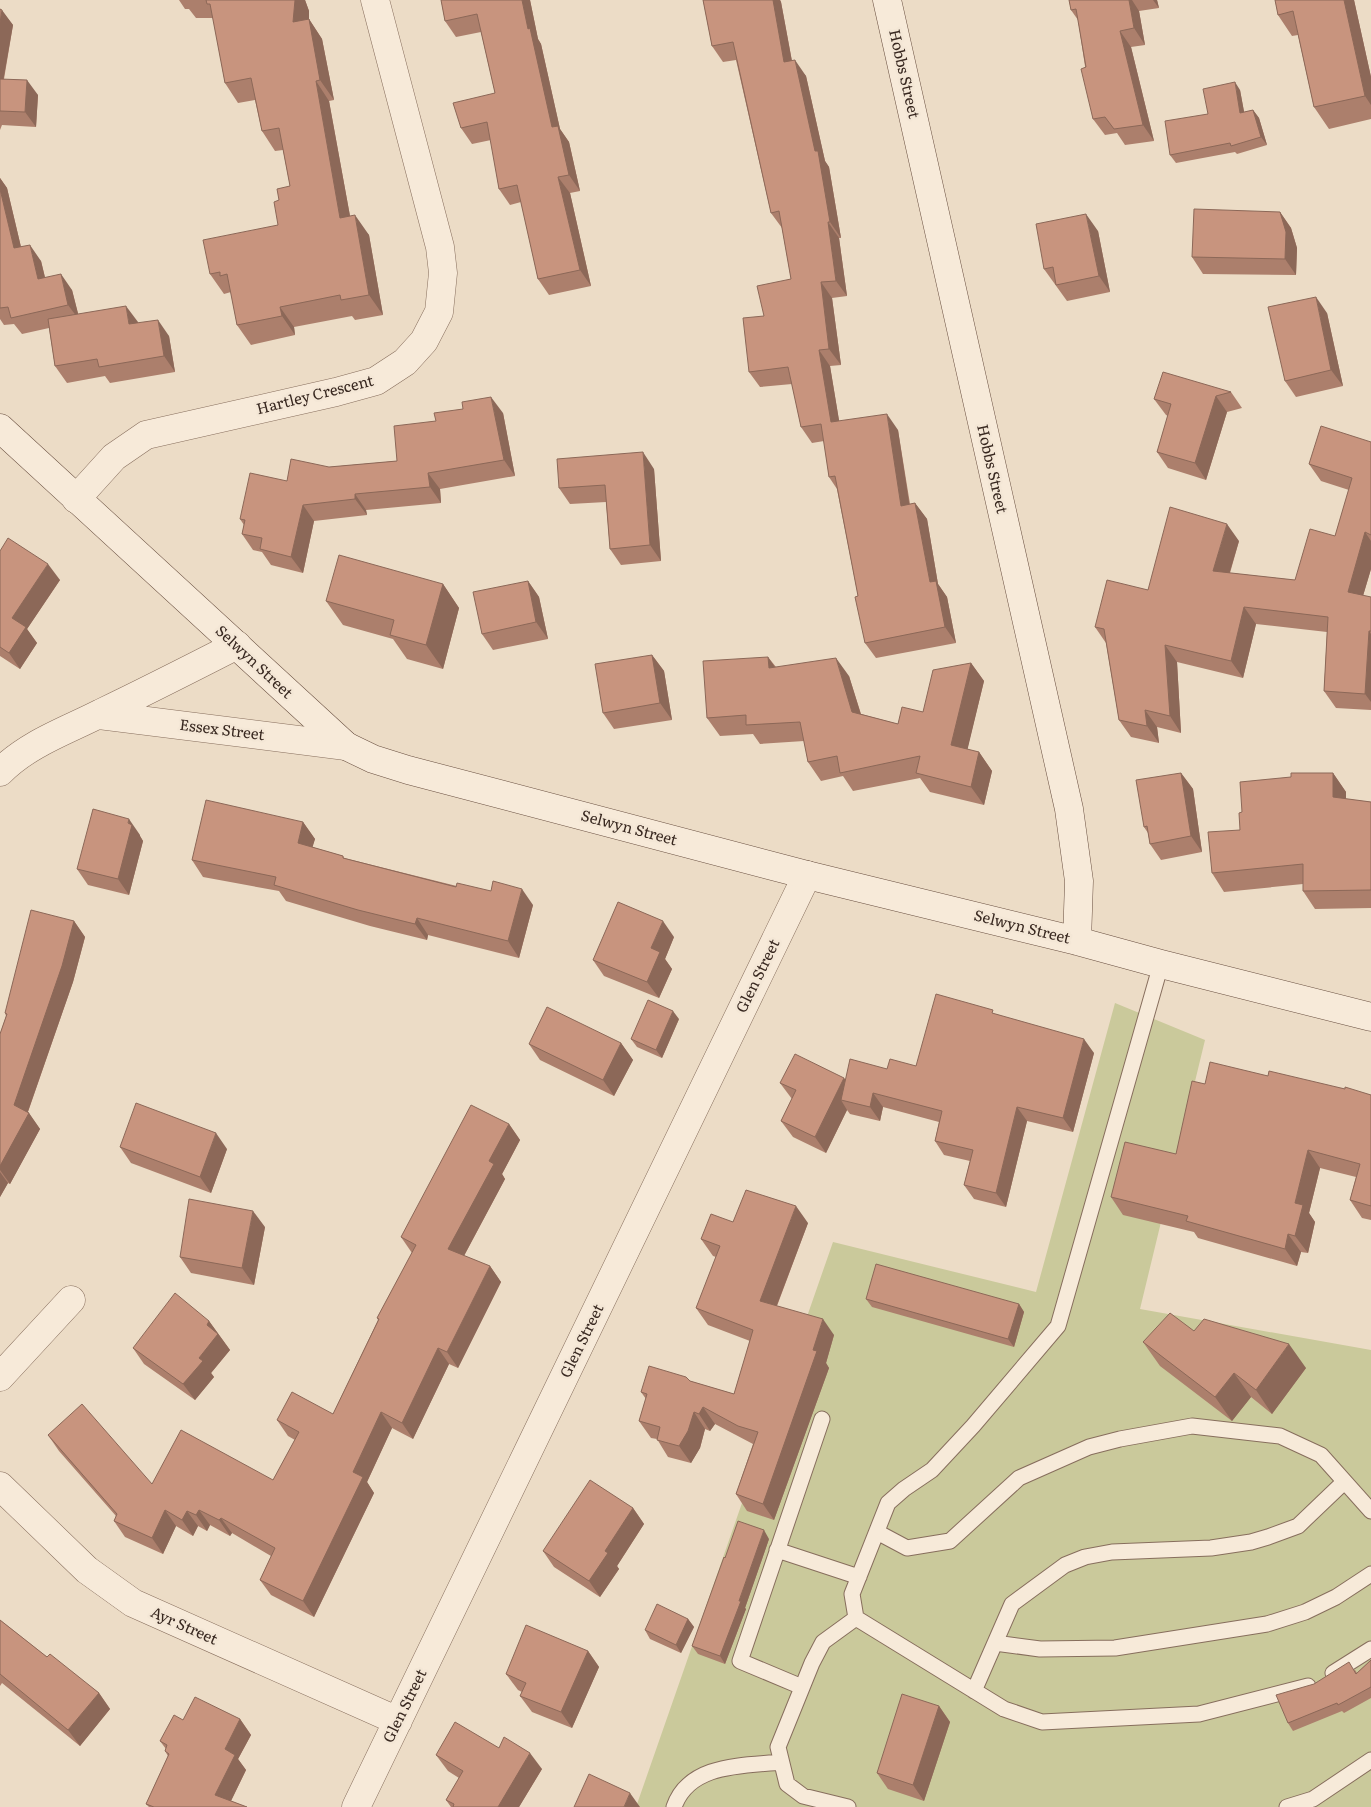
<svg xmlns="http://www.w3.org/2000/svg" width="1371" height="1807" font-family="Literata,serif">
<rect width="100%" height="100%" fill="#ecdcc6"/>
<path fill="#cac99b" d="M 1115,1003 L 1205,1040 L 1140,1309 L 1371,1350 L 1371,1807 L 636,1807 L 833,1242 L 1036,1292 Z"/>
<g fill="none" stroke-linecap="round" stroke-linejoin="round">
<g stroke="#876e5d" stroke-width="17">
<path id="lane" d="M 1161,964 L 1058,1326 L 973,1426 L 932,1470 L 904,1489 L 888,1503 L 852,1594 L 856,1618 L 1004,1709 L 1042,1722 L 1199,1714 L 1308,1686
M 877,1532 L 907,1548 L 950,1541 L 1019,1478 L 1089,1447 L 1120,1439 L 1192,1426 L 1280,1436 L 1321,1455 L 1371,1511
M 777,1550 L 859,1577
M 995,1643 L 1040,1649 L 1115,1648 L 1267,1624 L 1305,1612 L 1336,1597 L 1371,1574
M 1333,1673 L 1371,1649
M 802,1687 L 740,1661 L 822,1419
M 974,1691 L 1012,1604 L 1065,1565 L 1085,1557 L 1112,1552 L 1211,1548 L 1251,1542 L 1268,1537 L 1298,1526 L 1344,1482
M 674,1807 C 689,1763 744,1766 781,1762
M 848,1807 L 803,1796 L 787,1784 L 778,1747 L 812,1663 L 823,1642 L 856,1618
M 1287,1807 L 1313,1799 L 1371,1760"/>
</g>
<g stroke="#876e5d" stroke-width="29">
<path id="street" d="M 76,499 L 114,457 L 146,435 L 336,392 L 376,381 L 405,362 L 424,341 L 439,312 L 443,273 L 440,247 L 375,0
M 99,715 L 346,746
M 0,772 C 29,743 66,731 101,713 C 147,691 192,668 237,645
M 0,1377 L 71,1300
M 0,1486 L 87,1570 L 133,1603 L 398,1721
M 356,1807 L 807,875"/>
</g>
<g stroke="#694f40" stroke-width="29">
<path id="secondary" d="M 887,0 L 1069,809 L 1079,881 L 1077,941
M 0,428 L 346,746 L 373,759 L 408,770 L 807,875 L 1077,941 L 1161,964 L 1371,1017"/>
</g>
<use href="#lane" stroke="#f7ead9" stroke-width="15"/>
<use href="#street" stroke="#f7ead9" stroke-width="28"/>
<use href="#secondary" stroke="#f7ead9" stroke-width="28"/>
</g>
<path fill="#ac7f6c" d="M 179,0 L 305,0 L 309,11 L 309,19 L 322,39 L 334,100 L 329,101 L 350,216 L 369,235 L 383,315 L 355,320 L 352,316 L 294,327 L 295,335 L 251,345 L 237,325 L 231,292 L 224,294 L 210,274 L 278,225 L 279,200 L 290,186 L 283,150 L 275,151 L 262,131 L 255,100 L 238,103 L 225,83 L 213,18 L 196,18 L 189,9 L 185,9 Z
M 441,0 L 530,0 L 538,39 L 541,44 L 560,129 L 569,142 L 580,191 L 570,193 L 591,286 L 549,295 L 538,279 L 521,202 L 510,205 L 499,189 L 491,140 L 472,144 L 461,128 L 495,93 L 481,32 L 456,37 L 445,21 Z
M 703,0 L 780,0 L 781,2 L 792,61 L 806,76 L 825,161 L 829,167 L 841,238 L 839,238 L 847,296 L 832,298 L 841,365 L 830,366 L 839,421 L 898,430 L 910,504 L 915,503 L 927,519 L 938,584 L 947,597 L 956,643 L 876,658 L 865,643 L 858,596 L 837,489 L 829,477 L 824,441 L 812,443 L 801,427 L 792,384 L 760,387 L 749,372 L 764,316 L 791,279 L 782,228 L 771,213 L 736,60 L 723,62 L 712,46 Z
M 1069,0 L 1157,0 L 1159,8 L 1139,11 L 1145,45 L 1131,47 L 1154,141 L 1125,145 L 1117,133 L 1105,135 L 1093,119 L 1078,20 L 1071,10 Z
M 1275,0 L 1354,0 L 1371,77 L 1371,119 L 1329,129 L 1314,107 L 1298,35 L 1292,36 L 1278,15 Z
M 0,9 L 13,25 L 4,79 L 38,95 L 36,127 L 2,125 L 0,130 Z
M 1240,90 L 1244,112 L 1253,110 L 1259,118 L 1267,145 L 1237,154 L 1235,152 L 1176,163 L 1170,155 L 1208,114 Z
M 0,178 L 7,188 L 21,247 L 41,261 L 45,277 L 72,290 L 78,314 L 138,322 L 138,323 L 169,336 L 175,372 L 110,383 L 105,376 L 67,383 L 55,366 L 49,328 L 22,334 L 14,324 L 4,325 L 0,319 Z
M 1280,212 L 1291,228 L 1297,248 L 1296,275 L 1203,274 L 1192,257 Z
M 1098,231 L 1110,292 L 1067,301 L 1044,269 Z
M 1327,313 L 1343,386 L 1296,397 L 1285,381 Z
M 1231,392 L 1242,408 L 1227,412 L 1206,480 L 1168,468 L 1157,452 L 1168,416 L 1166,415 L 1154,399 Z
M 503,413 L 515,476 L 440,489 L 441,503 L 366,510 L 367,515 L 314,521 L 303,573 L 271,565 L 262,552 L 253,550 L 242,534 L 244,525 L 240,519 L 287,481 L 329,467 L 397,461 L 436,421 Z
M 1371,442 L 1371,569 L 1363,596 L 1371,597 L 1371,710 L 1336,708 L 1324,691 L 1327,632 L 1256,624 L 1243,678 L 1177,662 L 1181,733 L 1157,727 L 1159,743 L 1131,737 L 1119,720 L 1106,643 L 1095,627 L 1148,590 L 1239,541 L 1230,573 L 1295,580 L 1335,536 L 1349,490 L 1321,481 L 1309,464 Z
M 654,469 L 661,561 L 621,565 L 610,549 L 606,502 L 570,504 L 559,488 Z
M 0,551 L 60,580 L 27,629 L 37,643 L 20,669 L 0,656 Z
M 528,581 L 539,597 L 548,639 L 493,650 L 482,634 Z
M 443,584 L 459,608 L 443,669 L 407,659 L 393,639 L 343,625 L 326,601 Z
M 652,655 L 664,671 L 672,720 L 614,729 L 603,713 Z
M 768,657 L 776,667 L 849,676 L 861,714 L 898,724 L 923,712 L 971,663 L 984,681 L 967,750 L 979,752 L 992,771 L 984,805 L 930,792 L 920,778 L 853,791 L 843,776 L 821,781 L 808,762 L 804,741 L 760,744 L 753,734 L 720,736 L 707,718 Z
M 1181,773 L 1193,789 L 1202,852 L 1161,860 L 1150,844 L 1148,833 L 1144,827 Z
M 1333,773 L 1346,792 L 1346,799 L 1371,802 L 1371,908 L 1315,909 L 1303,891 L 1303,884 L 1224,892 L 1212,873 L 1240,830 L 1242,812 Z
M 303,822 L 315,839 L 312,847 L 343,856 L 344,858 L 533,905 L 519,958 L 428,935 L 427,940 L 370,926 L 286,901 L 279,891 L 203,877 L 192,860 Z
M 140,835 L 140,836 L 143,841 L 129,895 L 88,885 L 77,869 Z
M 74,921 L 85,937 L 73,982 L 28,1112 L 40,1129 L 10,1184 L 8,1183 L 0,1197 L 0,1034 L 6,1016 L 5,1013 Z
M 674,937 L 665,959 L 672,969 L 659,998 L 604,976 L 593,960 Z
M 996,1014 L 1094,1053 L 1073,1132 L 1027,1121 L 1006,1207 L 974,1199 L 964,1185 L 970,1161 L 944,1155 L 935,1141 L 939,1122 L 883,1107 L 880,1121 L 850,1114 L 847,1110 L 826,1153 L 793,1137 L 781,1121 L 792,1099 L 780,1083 L 844,1078 L 845,1080 L 887,1069 L 916,1066 Z
M 679,1019 L 662,1058 L 637,1047 L 631,1039 Z
M 621,1043 L 633,1060 L 614,1096 L 540,1060 L 529,1044 Z
M 1268,1076 L 1345,1089 L 1371,1095 L 1371,1220 L 1362,1218 L 1350,1200 L 1356,1177 L 1320,1168 L 1309,1213 L 1315,1222 L 1308,1253 L 1301,1252 L 1297,1266 L 1198,1238 L 1194,1232 L 1123,1215 L 1111,1197 L 1176,1154 L 1205,1084 Z
M 509,1124 L 520,1140 L 502,1174 L 505,1179 L 464,1256 L 490,1266 L 501,1282 L 458,1368 L 449,1364 L 413,1439 L 392,1428 L 367,1482 L 374,1493 L 314,1617 L 271,1595 L 260,1580 L 271,1556 L 232,1533 L 230,1536 L 210,1525 L 207,1531 L 198,1526 L 193,1536 L 176,1526 L 163,1554 L 125,1537 L 114,1521 L 116,1516 L 59,1451 L 48,1435 L 152,1484 L 273,1480 L 295,1440 L 288,1436 L 277,1420 L 333,1414 L 378,1320 L 377,1318 L 412,1253 L 401,1237 Z
M 120,1147 L 227,1149 L 211,1193 L 131,1163 Z
M 733,1222 L 808,1223 L 777,1306 L 834,1335 L 826,1363 L 829,1368 L 774,1520 L 747,1511 L 736,1494 L 753,1444 L 715,1424 L 710,1431 L 705,1429 L 700,1448 L 691,1463 L 668,1457 L 657,1439 L 651,1438 L 639,1421 L 646,1399 L 641,1392 L 690,1381 L 734,1394 L 750,1341 L 708,1325 L 696,1308 L 716,1257 L 713,1256 L 701,1239 Z
M 265,1227 L 254,1285 L 191,1273 L 180,1257 Z
M 866,1299 L 1019,1304 L 1024,1312 L 1014,1347 L 872,1307 Z
M 209,1321 L 230,1350 L 211,1373 L 214,1377 L 195,1400 L 144,1364 L 133,1348 Z
M 1194,1331 L 1306,1368 L 1272,1414 L 1251,1397 L 1232,1421 L 1160,1366 L 1143,1342 Z
M 633,1508 L 644,1524 L 617,1566 L 619,1569 L 600,1597 L 554,1567 L 543,1551 Z
M 769,1539 L 745,1608 L 746,1609 L 725,1664 L 698,1654 L 692,1646 L 725,1558 Z
M 688,1619 L 694,1627 L 681,1653 L 650,1639 L 645,1630 Z
M 0,1620 L 47,1657 L 99,1693 L 110,1709 L 80,1746 L 2,1683 L 0,1686 Z
M 588,1651 L 599,1667 L 572,1728 L 532,1712 L 520,1696 L 522,1692 L 518,1690 L 506,1674 Z
M 1371,1660 L 1371,1698 L 1344,1713 L 1342,1711 L 1293,1731 L 1288,1723 L 1314,1684 L 1355,1670 L 1357,1673 Z
M 939,1706 L 950,1722 L 924,1801 L 888,1789 L 877,1773 Z
M 240,1719 L 251,1735 L 238,1759 L 246,1770 L 231,1801 L 247,1807 L 149,1807 L 146,1804 L 168,1756 L 165,1751 L 166,1749 L 160,1741 L 183,1720 Z
M 499,1748 L 542,1769 L 519,1807 L 451,1807 L 446,1800 L 459,1778 L 448,1771 L 436,1755 Z"/>
<path fill="#8c6858" d="M 295,0 L 305,0 L 309,11 L 309,19 L 322,39 L 334,100 L 320,80 L 293,22 Z
M 522,0 L 530,0 L 538,39 L 541,44 L 560,129 L 569,142 L 580,191 L 569,175 L 552,127 L 528,29 Z
M 772,0 L 780,0 L 781,2 L 795,78 L 784,62 Z
M 1129,0 L 1132,0 L 1139,11 L 1145,45 L 1134,28 Z
M 1153,0 L 1157,0 L 1159,8 Z
M 1344,0 L 1354,0 L 1371,77 L 1371,105 L 1365,96 Z
M 2,10 L 13,25 L 1,93 L 0,91 L 0,23 Z
M 1120,31 L 1131,47 L 1154,141 L 1143,125 Z
M 795,60 L 806,76 L 825,161 L 829,167 L 841,238 L 830,222 Z
M 27,80 L 38,95 L 36,127 L 25,112 Z
M 316,81 L 329,101 L 354,238 L 340,218 Z
M 1235,82 L 1240,90 L 1246,122 L 1240,113 Z
M 1253,110 L 1259,118 L 1267,145 L 1261,137 Z
M 558,177 L 570,193 L 591,286 L 580,270 Z
M 0,178 L 7,188 L 25,264 L 14,248 L 0,189 Z
M 1280,212 L 1291,228 L 1297,248 L 1296,275 L 1285,259 Z
M 1086,214 L 1098,231 L 1110,292 L 1099,276 Z
M 355,215 L 369,235 L 383,315 L 369,295 Z
M 828,222 L 839,238 L 847,296 L 836,281 Z
M 30,245 L 41,261 L 49,295 L 38,279 Z
M 61,274 L 72,290 L 80,321 L 68,305 Z
M 821,282 L 832,298 L 841,365 L 829,349 Z
M 1316,297 L 1327,313 L 1343,386 L 1331,370 Z
M 126,306 L 138,322 L 141,341 L 129,324 Z
M 280,307 L 294,327 L 295,335 L 282,316 Z
M 158,320 L 169,336 L 175,372 L 164,356 Z
M 819,350 L 830,366 L 842,438 L 831,422 Z
M 1216,396 L 1227,412 L 1206,480 L 1195,463 Z
M 491,397 L 503,413 L 515,476 L 504,460 Z
M 887,414 L 898,430 L 912,522 L 901,506 Z
M 643,452 L 654,469 L 661,561 L 650,545 Z
M 428,473 L 440,489 L 441,503 L 430,487 Z
M 355,494 L 366,510 L 367,515 L 355,499 Z
M 915,503 L 927,519 L 938,584 L 947,597 L 956,643 L 945,627 L 930,582 Z
M 303,505 L 314,521 L 303,573 L 291,557 Z
M 1227,524 L 1239,541 L 1225,588 L 1213,571 Z
M 1365,532 L 1371,541 L 1371,569 L 1359,609 L 1348,592 Z
M 48,564 L 60,580 L 27,629 L 37,643 L 20,669 L 9,653 L 12,618 Z
M 528,581 L 539,597 L 548,639 L 536,622 Z
M 443,584 L 459,608 L 443,669 L 426,645 Z
M 1244,607 L 1256,624 L 1243,678 L 1231,661 Z
M 1369,631 L 1371,634 L 1371,702 L 1365,694 Z
M 1165,645 L 1177,662 L 1181,733 L 1170,716 Z
M 652,655 L 664,671 L 672,720 L 660,703 Z
M 768,657 L 781,676 L 769,668 Z
M 836,658 L 849,676 L 866,731 L 852,712 Z
M 971,663 L 984,681 L 964,764 L 951,745 Z
M 1145,710 L 1157,727 L 1159,743 L 1147,726 Z
M 979,752 L 992,771 L 984,805 L 971,787 Z
M 1181,773 L 1193,789 L 1202,852 L 1191,836 Z
M 1333,773 L 1346,792 L 1346,815 L 1333,797 Z
M 129,819 L 140,835 L 140,836 L 143,841 L 129,895 L 118,879 Z
M 303,822 L 315,839 L 309,859 L 298,843 Z
M 522,889 L 533,905 L 519,958 L 508,941 Z
M 417,918 L 428,935 L 427,940 L 415,924 Z
M 74,921 L 85,937 L 73,982 L 26,1117 L 29,1113 L 40,1129 L 10,1184 L 0,1170 L 0,1166 L 14,1105 Z
M 663,921 L 674,937 L 665,959 L 672,969 L 659,998 L 647,982 L 651,948 Z
M 673,1011 L 679,1019 L 662,1058 L 656,1050 Z
M 1084,1039 L 1094,1053 L 1073,1132 L 1063,1118 Z
M 621,1043 L 633,1060 L 614,1096 L 603,1080 Z
M 844,1078 L 855,1094 L 841,1100 L 847,1110 L 826,1153 L 815,1137 Z
M 873,1093 L 883,1107 L 880,1121 L 870,1107 Z
M 1017,1107 L 1027,1121 L 1006,1207 L 996,1193 Z
M 509,1124 L 520,1140 L 502,1174 L 505,1179 L 459,1265 L 448,1249 L 489,1161 Z
M 216,1133 L 227,1149 L 211,1193 L 200,1177 Z
M 1308,1150 L 1320,1168 L 1309,1213 L 1315,1222 L 1308,1253 L 1295,1236 L 1295,1203 Z
M 0,1172 L 8,1183 L 0,1197 Z
M 796,1206 L 808,1223 L 772,1318 L 760,1301 Z
M 253,1211 L 265,1227 L 254,1285 L 242,1268 Z
M 1288,1234 L 1301,1252 L 1297,1266 L 1285,1249 Z
M 490,1266 L 501,1282 L 458,1368 L 447,1352 Z
M 1019,1304 L 1024,1312 L 1014,1347 L 1008,1339 Z
M 823,1319 L 834,1335 L 826,1363 L 829,1368 L 774,1520 L 763,1504 L 813,1350 Z
M 209,1321 L 230,1350 L 211,1373 L 214,1377 L 195,1400 L 183,1384 L 199,1358 L 207,1325 Z
M 1289,1344 L 1306,1368 L 1272,1414 L 1256,1390 Z
M 438,1348 L 449,1364 L 413,1439 L 402,1423 Z
M 1234,1373 L 1251,1397 L 1232,1421 L 1215,1397 Z
M 703,1407 L 715,1424 L 710,1431 L 699,1414 Z
M 381,1412 L 392,1428 L 367,1482 L 374,1493 L 314,1617 L 303,1601 L 353,1472 Z
M 694,1412 L 705,1429 L 700,1448 L 691,1463 L 679,1446 Z
M 633,1508 L 644,1524 L 617,1566 L 619,1569 L 600,1597 L 589,1581 L 605,1551 Z
M 165,1510 L 176,1526 L 163,1554 L 152,1538 Z
M 199,1510 L 210,1525 L 207,1531 L 196,1515 Z
M 187,1511 L 198,1526 L 193,1536 L 182,1520 Z
M 221,1518 L 232,1533 L 230,1536 L 219,1520 Z
M 764,1530 L 769,1539 L 745,1608 L 746,1609 L 725,1664 L 720,1656 Z
M 688,1619 L 694,1627 L 681,1653 L 676,1645 Z
M 588,1651 L 599,1667 L 572,1728 L 561,1712 Z
M 99,1693 L 110,1709 L 80,1746 L 68,1730 Z
M 939,1706 L 950,1722 L 924,1801 L 913,1785 Z
M 240,1719 L 251,1735 L 238,1759 L 246,1770 L 228,1807 L 215,1795 L 225,1749 Z
M 530,1753 L 542,1769 L 519,1807 L 498,1807 Z
M 630,1793 L 640,1807 L 624,1807 Z"/>
<path fill="#c8947e" stroke="#8c6858" d="M 206,0 L 295,0 L 293,22 L 309,19 L 320,80 L 316,81 L 340,218 L 355,215 L 369,295 L 341,300 L 340,295 L 280,307 L 282,316 L 237,325 L 227,274 L 220,276 L 220,272 L 210,274 L 203,240 L 278,225 L 274,202 L 279,200 L 277,189 L 290,186 L 279,128 L 262,131 L 251,78 L 225,83 L 210,4 L 207,4 Z
M 441,0 L 522,0 L 528,29 L 530,28 L 552,127 L 558,126 L 569,175 L 558,177 L 580,270 L 538,279 L 517,185 L 499,189 L 487,122 L 461,128 L 453,103 L 495,93 L 477,14 L 445,21 Z
M 703,0 L 773,0 L 784,62 L 795,60 L 815,151 L 818,151 L 830,222 L 828,222 L 836,281 L 821,282 L 829,349 L 819,350 L 831,422 L 887,414 L 901,506 L 915,503 L 930,582 L 936,581 L 945,627 L 865,643 L 855,597 L 858,596 L 835,476 L 829,477 L 821,424 L 801,427 L 788,367 L 749,372 L 743,318 L 764,316 L 757,286 L 791,279 L 779,211 L 771,213 L 733,42 L 712,46 Z
M 1069,0 L 1129,0 L 1134,28 L 1120,31 L 1143,125 L 1114,129 L 1105,117 L 1093,119 L 1081,69 L 1086,67 L 1076,9 L 1071,10 Z
M 1275,0 L 1344,0 L 1365,96 L 1314,107 L 1293,11 L 1278,15 Z
M 0,9 L 2,10 L 0,23 Z
M 0,79 L 27,80 L 25,112 L 0,111 Z
M 1235,82 L 1240,113 L 1253,110 L 1261,137 L 1231,146 L 1230,143 L 1170,155 L 1165,121 L 1208,114 L 1203,89 Z
M 0,189 L 14,248 L 30,245 L 38,279 L 61,274 L 68,305 L 11,318 L 8,307 L 0,308 Z
M 1194,209 L 1280,212 L 1286,232 L 1285,259 L 1192,257 Z
M 1086,214 L 1099,276 L 1056,285 L 1053,267 L 1044,269 L 1036,224 Z
M 1316,297 L 1331,370 L 1285,381 L 1268,307 Z
M 126,306 L 129,324 L 158,320 L 164,356 L 99,367 L 97,359 L 55,366 L 48,319 Z
M 1163,372 L 1231,392 L 1216,396 L 1195,463 L 1157,452 L 1171,404 L 1154,399 Z
M 491,397 L 504,460 L 428,473 L 430,487 L 355,494 L 355,499 L 303,505 L 291,557 L 260,549 L 262,538 L 242,534 L 245,520 L 240,519 L 250,473 L 287,481 L 291,459 L 329,467 L 397,461 L 394,426 L 436,421 L 434,413 L 463,409 L 462,402 Z
M 1321,426 L 1371,442 L 1371,535 L 1365,532 L 1348,592 L 1371,597 L 1371,631 L 1369,631 L 1365,694 L 1324,691 L 1328,617 L 1244,607 L 1231,661 L 1165,645 L 1170,716 L 1145,710 L 1147,726 L 1119,720 L 1104,629 L 1095,627 L 1107,580 L 1148,590 L 1170,507 L 1227,524 L 1213,571 L 1295,580 L 1310,529 L 1335,536 L 1352,478 L 1309,464 Z
M 643,452 L 650,545 L 610,549 L 605,485 L 559,488 L 557,459 Z
M 8,538 L 48,564 L 12,618 L 26,627 L 9,653 L 0,647 L 0,551 Z
M 339,555 L 443,584 L 426,645 L 390,635 L 394,620 L 326,601 Z
M 528,581 L 536,622 L 482,634 L 473,592 Z
M 652,655 L 660,703 L 603,713 L 595,664 Z
M 768,657 L 769,668 L 836,658 L 852,712 L 898,724 L 902,707 L 923,712 L 933,670 L 971,663 L 951,745 L 979,752 L 971,787 L 916,773 L 920,756 L 840,773 L 837,756 L 808,762 L 800,722 L 746,725 L 746,715 L 707,718 L 703,661 Z
M 1181,773 L 1191,836 L 1150,844 L 1147,826 L 1144,827 L 1136,780 Z
M 1291,773 L 1333,773 L 1333,797 L 1371,802 L 1371,890 L 1303,891 L 1303,864 L 1212,873 L 1208,832 L 1240,830 L 1239,813 L 1242,812 L 1240,782 L 1291,777 Z
M 206,800 L 303,822 L 298,843 L 343,856 L 343,858 L 456,887 L 457,883 L 491,891 L 493,881 L 522,889 L 508,941 L 417,918 L 415,924 L 358,910 L 274,885 L 276,877 L 192,860 Z
M 93,809 L 129,819 L 128,823 L 132,825 L 118,879 L 77,869 Z
M 618,902 L 663,921 L 651,948 L 660,952 L 647,982 L 593,960 Z
M 31,910 L 74,921 L 62,966 L 14,1105 L 29,1113 L 0,1166 L 0,1034 L 7,1014 L 5,1013 Z
M 936,994 L 993,1010 L 992,1013 L 1084,1039 L 1063,1118 L 1017,1107 L 996,1193 L 964,1185 L 973,1150 L 935,1141 L 942,1111 L 873,1093 L 870,1107 L 841,1100 L 850,1059 L 887,1069 L 890,1059 L 916,1066 Z
M 648,1000 L 673,1011 L 656,1050 L 631,1039 Z
M 547,1007 L 621,1043 L 603,1080 L 529,1044 Z
M 795,1054 L 844,1078 L 815,1137 L 781,1121 L 796,1090 L 780,1083 Z
M 1210,1062 L 1268,1076 L 1269,1071 L 1345,1089 L 1345,1087 L 1371,1095 L 1371,1206 L 1350,1200 L 1360,1164 L 1308,1150 L 1295,1203 L 1303,1205 L 1295,1236 L 1288,1234 L 1285,1249 L 1186,1221 L 1188,1216 L 1111,1197 L 1125,1142 L 1176,1154 L 1192,1081 L 1205,1084 Z
M 136,1103 L 216,1133 L 200,1177 L 120,1147 Z
M 471,1105 L 509,1124 L 489,1161 L 494,1164 L 448,1249 L 490,1266 L 447,1352 L 438,1348 L 402,1423 L 381,1412 L 353,1472 L 363,1477 L 303,1601 L 260,1580 L 275,1548 L 221,1518 L 219,1520 L 199,1510 L 196,1515 L 187,1511 L 182,1520 L 165,1510 L 152,1538 L 114,1521 L 117,1514 L 48,1435 L 82,1404 L 152,1484 L 181,1430 L 273,1480 L 299,1432 L 277,1420 L 292,1392 L 333,1414 L 379,1319 L 377,1318 L 416,1245 L 401,1237 Z
M 746,1190 L 796,1206 L 760,1301 L 823,1319 L 813,1350 L 817,1351 L 763,1504 L 736,1494 L 758,1432 L 738,1426 L 703,1407 L 699,1414 L 694,1412 L 688,1431 L 679,1446 L 657,1440 L 660,1427 L 639,1421 L 647,1394 L 641,1392 L 649,1366 L 686,1377 L 690,1381 L 734,1394 L 753,1330 L 696,1308 L 720,1246 L 701,1239 L 711,1214 L 733,1222 Z
M 189,1199 L 253,1211 L 242,1268 L 180,1257 Z
M 876,1264 L 1019,1304 L 1008,1339 L 866,1299 Z
M 175,1293 L 209,1321 L 207,1325 L 218,1334 L 199,1358 L 203,1361 L 183,1384 L 133,1348 Z
M 1170,1313 L 1194,1331 L 1204,1319 L 1289,1344 L 1256,1390 L 1234,1373 L 1215,1397 L 1143,1342 Z
M 590,1480 L 633,1508 L 605,1551 L 608,1553 L 589,1581 L 543,1551 Z
M 738,1521 L 764,1530 L 739,1601 L 741,1601 L 720,1656 L 692,1646 L 724,1557 L 725,1558 Z
M 657,1604 L 688,1619 L 676,1645 L 645,1630 Z
M 0,1620 L 47,1657 L 50,1654 L 99,1693 L 68,1730 L 0,1674 Z
M 526,1625 L 588,1651 L 561,1712 L 520,1696 L 526,1683 L 506,1674 Z
M 1371,1660 L 1371,1687 L 1338,1705 L 1337,1703 L 1288,1723 L 1276,1695 L 1314,1684 L 1349,1662 L 1356,1674 Z
M 902,1694 L 939,1706 L 913,1785 L 877,1773 Z
M 195,1697 L 240,1719 L 225,1749 L 235,1755 L 215,1795 L 247,1807 L 154,1807 L 146,1804 L 169,1754 L 165,1751 L 167,1745 L 160,1741 L 174,1715 L 183,1720 Z
M 455,1722 L 499,1748 L 504,1737 L 530,1753 L 498,1807 L 453,1807 L 454,1804 L 446,1800 L 463,1771 L 436,1755 Z
M 589,1774 L 630,1793 L 624,1807 L 574,1807 Z"/>
<g text-anchor="middle" stroke-width="5" stroke-linejoin="round" paint-order="stroke">
<g font-size="15" fill="#382820" stroke="#f4e7d6">
<text transform="translate(904 74) rotate(77)" y="5">Hobbs Street</text>
<text transform="translate(315 395) rotate(-14)" y="5">Hartley Crescent</text>
<text transform="translate(992 469) rotate(77)" y="5">Hobbs Street</text>
<text transform="translate(254 662) rotate(43)" y="5">Selwyn Street</text>
<text transform="translate(222 730) rotate(7)" y="5">Essex Street</text>
<text transform="translate(629 828) rotate(15)" y="5">Selwyn Street</text>
<text transform="translate(1022 927) rotate(14)" y="5">Selwyn Street</text>
<text transform="translate(758 976) rotate(-64)" y="5">Glen Street</text>
<text transform="translate(582 1341) rotate(-64)" y="5">Glen Street</text>
<text transform="translate(184 1626) rotate(24)" y="5">Ayr Street</text>
<text transform="translate(405 1706) rotate(-64)" y="5">Glen Street</text>
</g>
</g>
</svg>
